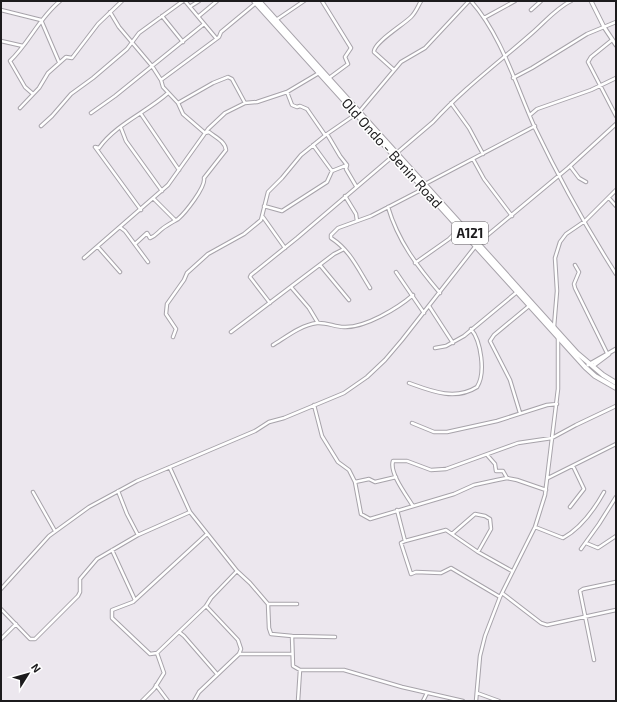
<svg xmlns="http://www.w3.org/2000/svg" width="617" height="702" font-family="'Exo 2',sans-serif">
<rect width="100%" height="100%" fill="#ece7ee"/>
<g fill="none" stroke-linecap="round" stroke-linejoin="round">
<g stroke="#a7a3aa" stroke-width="4.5">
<path id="minor" d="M 185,1 L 216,38
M 322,1 L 351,48 L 345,57 L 348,64 L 329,78
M 471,1 C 502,36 516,86 535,128 C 559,178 586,227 616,274
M 191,6 L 199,1
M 1,10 L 41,20 L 59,62
M 531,10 L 541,1
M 110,12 L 119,27 L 152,66 L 161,80 L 163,87 L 178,103 L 183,114 L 205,133 L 209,132 C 215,137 225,141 226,150 L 204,178 C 206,187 185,213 178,219 C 173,222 167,225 162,229 C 158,232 156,236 150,238 L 147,233 L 135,244
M 162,16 L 183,42
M 199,16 L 217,1
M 484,18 L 515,1
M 276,20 L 304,1
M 612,40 L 591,57 L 588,62 L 616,116
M 1,41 L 23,46
M 394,70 L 374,52 C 373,43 403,25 411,17 C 416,12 418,6 421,1
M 513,78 L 532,68 L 587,34 L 616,22
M 161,80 L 219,37 L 221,32 L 256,3
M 287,92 L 292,105 L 297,107 L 300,106 L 307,109 L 325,135
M 33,94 L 25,87 L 10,61 C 29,43 39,18 60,1
M 178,103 L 213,83 L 228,77 L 232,79 L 245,103
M 451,103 L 469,128 L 483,154
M 20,108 L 39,88 L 48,73 L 66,57 L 72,58 L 98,24 L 122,1
M 91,113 L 115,96 L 204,24
M 141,114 L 179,170
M 530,115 L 537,109 L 591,90 L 616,78
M 41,126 L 52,116 L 71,94 L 93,78 L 127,49 L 139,33 L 183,1
M 121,128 L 126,141 L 162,191
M 327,134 L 340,156 L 347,165 L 346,169 L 356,186
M 313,145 L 332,171
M 473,159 L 484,179 L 512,216
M 570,166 L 579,178 L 586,182
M 425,184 L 535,126
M 345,196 L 356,214 L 357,221
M 609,198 L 616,206
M 154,199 L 175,220
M 264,206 L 282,211 L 327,182 L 332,171 L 347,165
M 388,207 C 398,241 417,266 440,293
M 141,210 L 95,147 L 99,148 C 116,124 147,112 168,93
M 263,217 L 285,248
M 121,228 L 125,231 L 148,262
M 98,247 L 120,272
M 84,258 L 168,185 L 208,129 L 225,113 L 245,103 L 257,102 L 287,92 L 319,73
M 415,263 L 449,239 L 460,228
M 320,265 L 349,300
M 575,265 L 579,272 L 574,284 L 575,288 L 607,353
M 396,272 L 424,313
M 291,287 L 309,308 L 318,323
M 370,288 C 358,269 350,250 331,238 L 331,235 L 338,228 L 371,216 L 423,189
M 270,303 L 250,277 L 251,275 L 297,238 L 433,122 C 463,89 498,63 531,34 C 544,23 556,8 571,1
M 429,306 L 453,343
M 554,327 L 557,291 L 555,258 L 560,242 L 566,234 L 585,221 L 616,190
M 231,332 L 334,254 L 344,249
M 173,337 L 176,329 L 166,314 L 167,304 L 184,280 L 187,273 L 208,254 L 244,234 L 261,220 L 268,192 L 282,178 L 301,155 L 327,134 L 359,112 L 401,62 L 425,48 L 469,1
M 273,345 C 286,337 301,325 317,323 C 326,322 335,327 344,327 C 365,328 398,308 413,295
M 435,348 L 446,346 L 464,336 L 517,292
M 409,383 C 431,391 455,401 477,387 C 486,373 481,341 471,329
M 314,405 L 322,436 L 338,462 L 349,470 L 355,482 L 361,514 L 370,519 L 454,494 L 474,485 L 497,480 L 507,478 L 517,480 L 546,490
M 520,413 L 510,380 L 490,341 L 494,335 L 529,306
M 412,423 L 434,432 L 447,432 L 497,421 L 547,405 L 557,404
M 488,456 L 495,464 L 496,471 L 503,471 L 507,478
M 170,468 L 190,512 L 237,571 L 250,583 L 268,604 L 269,628 L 271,634 L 292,636 L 293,666 L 300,670 L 344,670 L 402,687 L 463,701
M 548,478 L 616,444
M 355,482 L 369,479 L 375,482 L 396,477
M 118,491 L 127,514 L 138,535
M 33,492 L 55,531
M 413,506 C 407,496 389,473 393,461 L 407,461 L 431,470 L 446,469 L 518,443 L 552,438 L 576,425 L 616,406
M 570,507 L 584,489 L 573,466
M 397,510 L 405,541 L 401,543 L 411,574 L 416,572 L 441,573 L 451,568 L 500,597
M 535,527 L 563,538 C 581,528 594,510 604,492
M 207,534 L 133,602 L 112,610 L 112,618 L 150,654 L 157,653 L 206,606 L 211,598 L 237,571
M 452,534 L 475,514 L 485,516 L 490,519 L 491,529 L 478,552
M 405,541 L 446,530 L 478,552 L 512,571
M 586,543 L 598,548 L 616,536
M 581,549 L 599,524 L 616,497
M 112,550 L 135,600
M 1,589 L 49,536 L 89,507 L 137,481 L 255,431 L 269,422 L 284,418 L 344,393 L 367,377 L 385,360 L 402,340 L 478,243 L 568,168 L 616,124
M 502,593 L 541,623 L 547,625 L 616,610
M 268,604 L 297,604
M 1,609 L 30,639 L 35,639 L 78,596 L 80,592 L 80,579 L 97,559 L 138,535 L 190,512
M 179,632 L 184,636 L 217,674
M 292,636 L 335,637
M 1,639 L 16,624
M 239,654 L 292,654
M 594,660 L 580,591 L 583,589 L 616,582
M 156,685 L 168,701
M 477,693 L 499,701
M 142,701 L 154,689 L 164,673 L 157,653
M 194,701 L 199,692 L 239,654 L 241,649 L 238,640 L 206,606
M 298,701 L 300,670
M 423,701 L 427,693
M 476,701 L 480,656 L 485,636 L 500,597 L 535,527 L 545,495 L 558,389 L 558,336"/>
</g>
<g stroke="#a7a3aa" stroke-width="5">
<path id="tertiary" d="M 591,1 L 604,27 L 616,45
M 588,365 L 616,349
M 593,366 L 609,354"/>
</g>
<g stroke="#a7a3aa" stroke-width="6">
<path id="primary" d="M 254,1 L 585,367 L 595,376 L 616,388
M 259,1 L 577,353 L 603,375 L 616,383"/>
</g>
<use href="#minor" stroke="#fff" stroke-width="2.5"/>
<use href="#tertiary" stroke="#fff" stroke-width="3"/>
<use href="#primary" stroke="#fff" stroke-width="4"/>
</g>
<g text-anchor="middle" stroke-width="3" stroke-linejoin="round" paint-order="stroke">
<rect fill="#fff" stroke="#605f61" stroke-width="1" x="452" y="222" width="36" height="22" rx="3"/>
<g font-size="13" font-weight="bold" fill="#1c1b1d">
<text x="470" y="238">A121</text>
</g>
<g font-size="14" fill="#1c1b1d" stroke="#fff">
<text transform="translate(392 153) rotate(48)" y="5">Old Ondo - Benin Road</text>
</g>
</g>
<rect width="617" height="702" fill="none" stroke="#1c1b1d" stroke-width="4"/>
<g transform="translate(28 674) rotate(53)" stroke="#ffffff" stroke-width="3" paint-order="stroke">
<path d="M0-3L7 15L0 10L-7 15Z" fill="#1c1b1d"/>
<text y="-6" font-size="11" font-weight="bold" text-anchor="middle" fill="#1c1b1d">N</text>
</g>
</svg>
